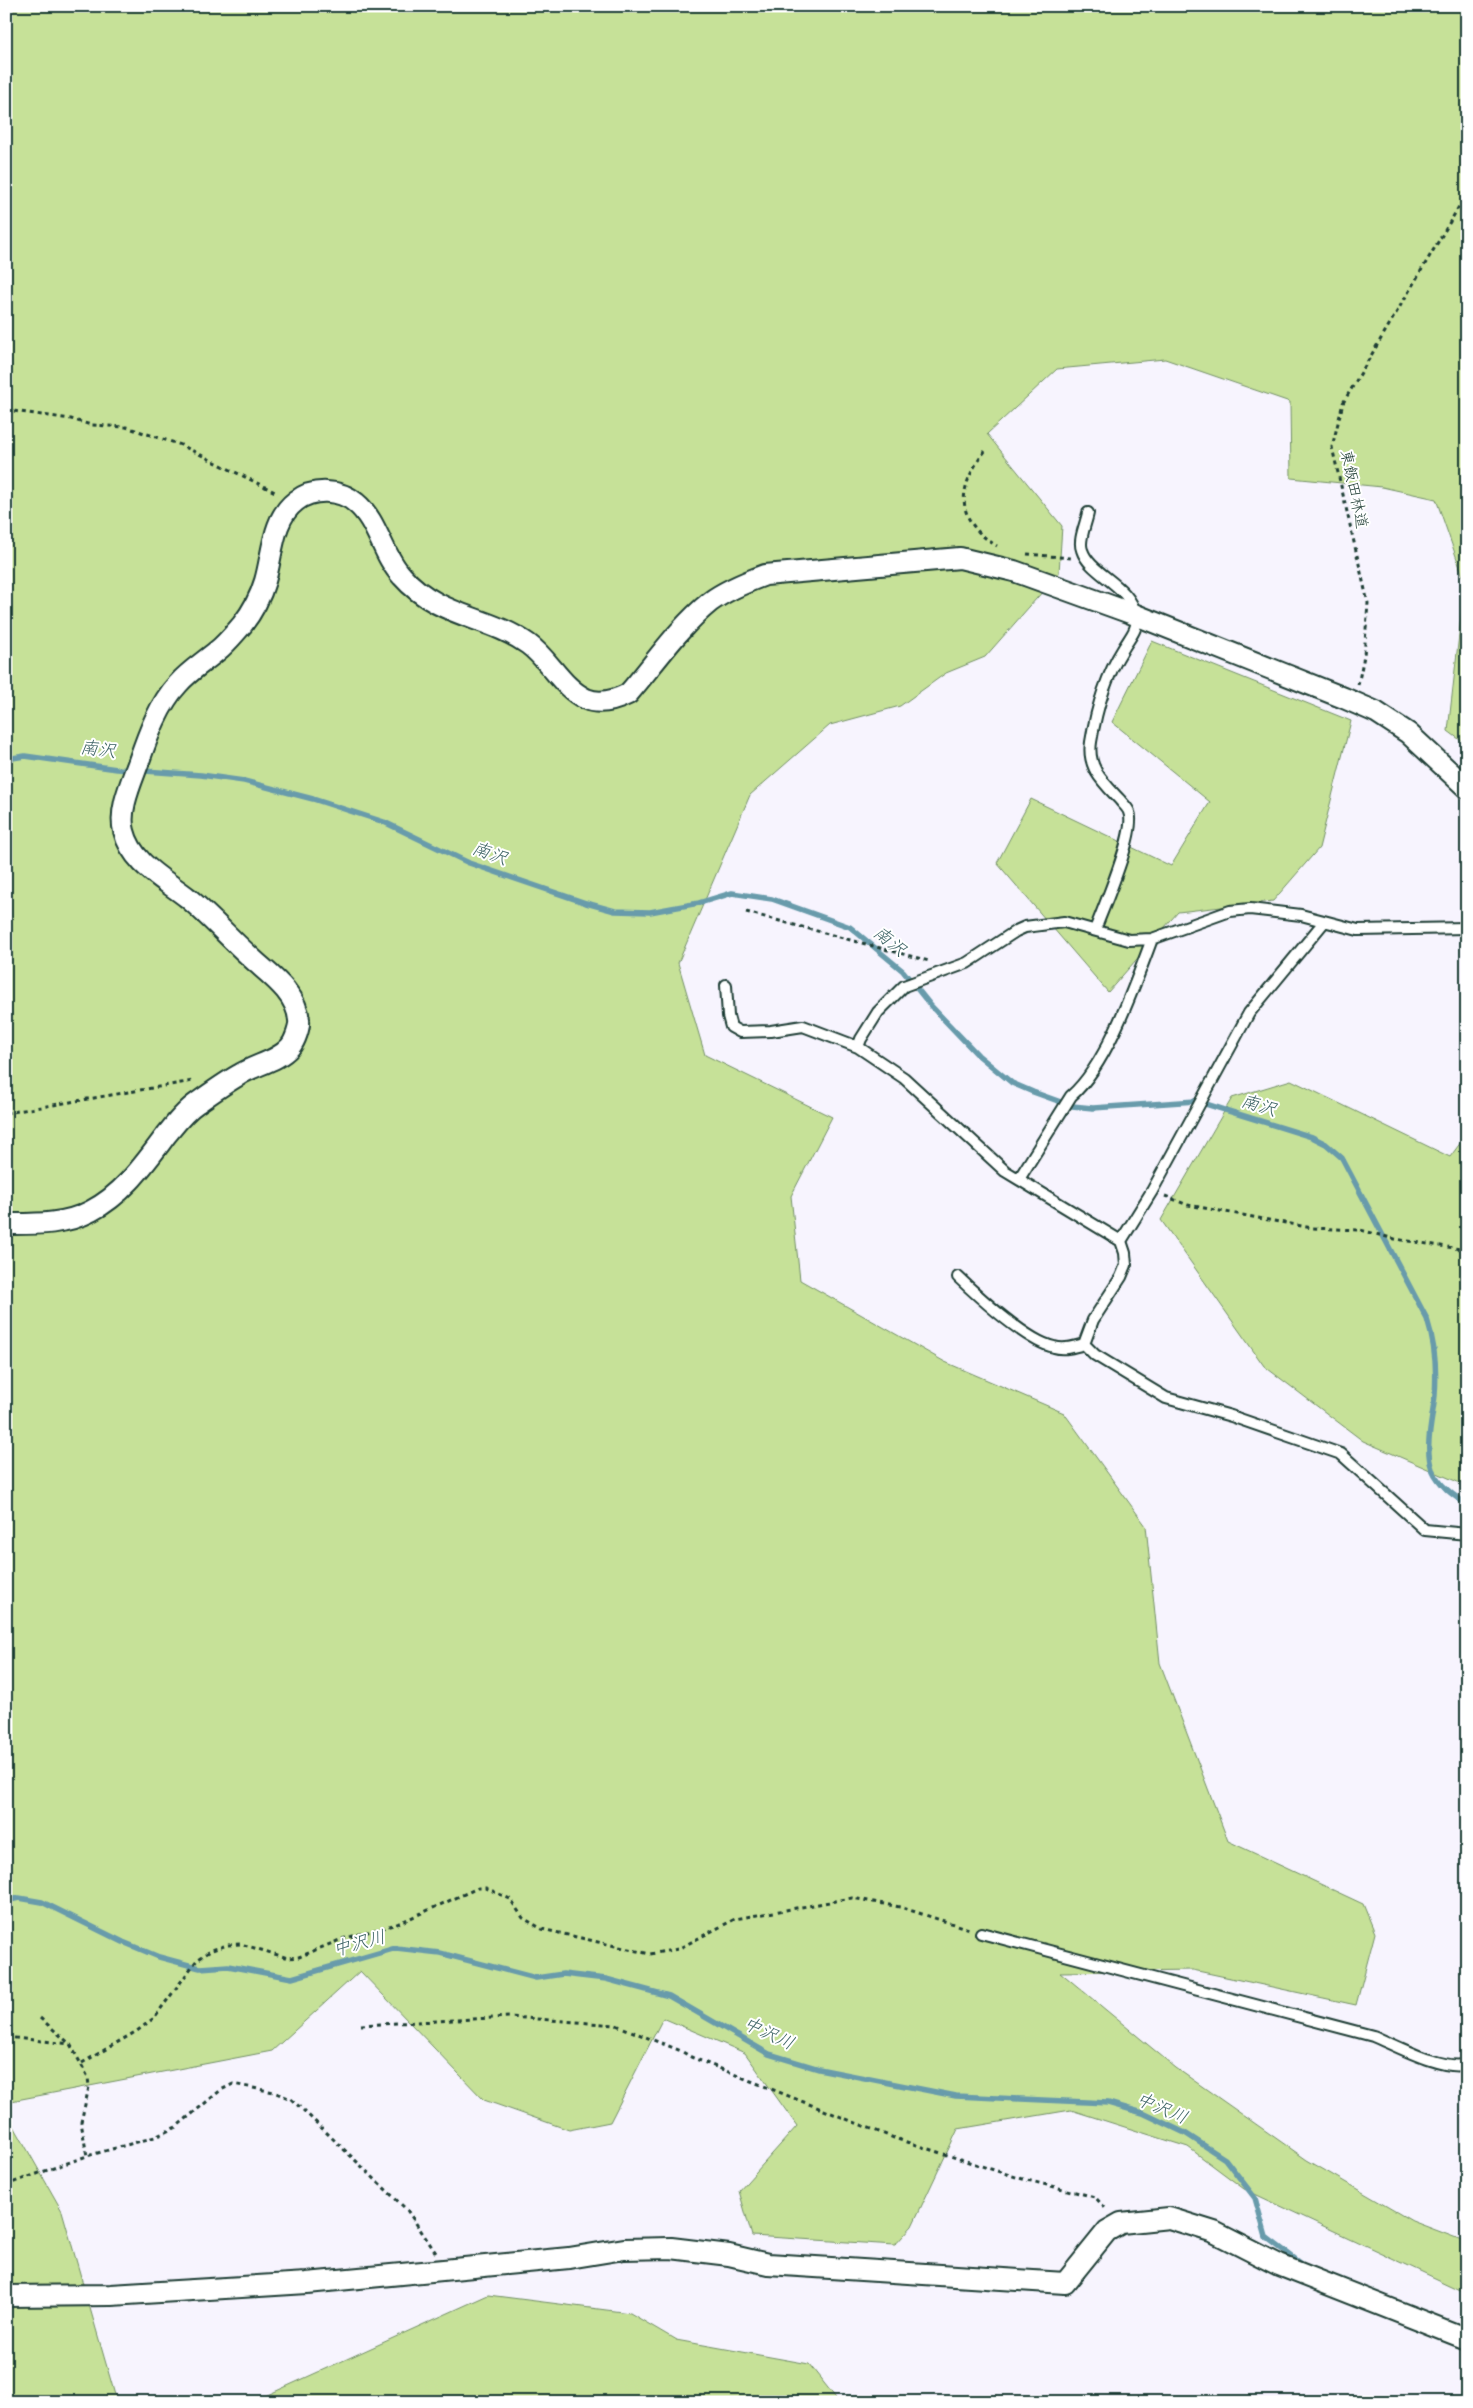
<svg xmlns="http://www.w3.org/2000/svg" width="1473" height="2408" font-family="Mynerve,'Klee One',sans-serif">
<rect width="100%" height="100%" fill="#f7f4fe"/>
<filter id="ink" filterUnits="userSpaceOnUse"><feTurbulence type="fractalNoise" baseFrequency=".02" numOctaves="2"/><feDisplacementMap in="SourceGraphic" scale="10" xChannelSelector="R" yChannelSelector="G"/><feConvolveMatrix kernelMatrix="1 2 1 2 8 2 1 2 1" color-interpolation-filters="sRGB"/></filter>
<g filter="url(#ink)">
<path fill="#c6e198" stroke="#728f66" d="M 6,6 L 1467,6 L 1467,745 L 1448,731 L 1465,582 L 1436,499 L 1382,487 L 1291,478 L 1290,402 L 1165,359 L 1057,369 L 987,434 L 1062,526 L 1059,573 L 985,657 L 946,673 L 900,706 L 830,725 L 750,795 L 678,963 L 705,1055 L 832,1117 L 791,1196 L 800,1280 L 945,1362 L 1064,1413 L 1146,1526 L 1160,1663 L 1228,1841 L 1363,1904 L 1375,1933 L 1356,2005 L 1193,1970 L 1060,1972 L 1176,2068 L 1307,2160 L 1412,2221 L 1467,2242 L 1467,2293 L 1244,2189 L 1188,2147 L 1071,2110 L 958,2129 L 912,2226 L 895,2245 L 752,2236 L 739,2191 L 797,2126 L 745,2053 L 663,2018 L 610,2122 L 569,2130 L 484,2100 L 360,1971 L 272,2051 L 6,2102 Z
M 1152,641 L 1351,721 L 1319,848 L 1273,901 L 1178,912 L 1108,992 L 997,863 L 1031,799 L 1171,866 L 1210,802 L 1112,722 Z
M 1291,1080 L 1450,1157 L 1467,1134 L 1467,1486 L 1363,1441 L 1264,1366 L 1161,1220 L 1232,1098 Z
M 6,2112 L 62,2211 L 117,2402 L 6,2402 Z
M 488,2295 L 630,2313 L 676,2340 L 809,2364 L 839,2402 L 252,2402 Z"/>
<g fill="none" stroke-linecap="round" stroke-linejoin="round">
<path stroke="#689bab" stroke-width="5.5" d="M 6,759 L 25,756 L 117,769 L 201,775 L 244,781 L 313,799 L 384,822 L 469,863 L 586,903 L 615,911 L 650,912 L 699,903 L 732,893 L 772,899 L 850,927 L 903,971 L 931,1006 L 978,1055 L 1012,1083 L 1033,1092 L 1072,1106 L 1093,1108 L 1196,1101 L 1312,1137 L 1326,1144 L 1342,1158 L 1427,1319 C 1435,1344 1437,1369 1435,1395 C 1433,1417 1424,1447 1432,1469 C 1439,1485 1452,1495 1467,1504
M 6,1901 L 19,1898 L 42,1902 L 123,1942 L 159,1957 L 200,1968 L 228,1966 L 292,1978 L 396,1948 L 440,1953 L 536,1978 L 563,1974 L 606,1979 L 669,1996 L 769,2054 L 819,2069 L 956,2096 L 1108,2103 L 1143,2113 L 1185,2133 L 1225,2159 L 1255,2198 L 1266,2237 L 1303,2265"/>
<g stroke="#1f3d34" stroke-width="14">
<path id="service" d="M 1088,513 C 1086,524 1078,540 1082,550 C 1090,575 1130,584 1136,616 C 1139,629 1129,638 1123,649 C 1106,676 1096,711 1091,742 C 1087,768 1103,782 1120,800 C 1123,804 1128,808 1129,812 C 1137,831 1103,908 1095,930
M 726,985 L 728,1016 L 731,1027 L 740,1032 L 771,1031 L 803,1026 L 858,1047 L 904,1078 L 1005,1171 L 1121,1241 L 1125,1253 L 1126,1265 L 1121,1277 L 1093,1320 L 1084,1344 C 1074,1347 1064,1350 1054,1347 C 1028,1342 978,1296 958,1277
M 858,1047 L 861,1039 L 878,1012 L 904,986 L 967,963 L 1016,931 L 1025,927 L 1064,922 L 1129,940 L 1152,939 L 1230,911 L 1250,909 L 1301,915 L 1358,930 L 1467,928
M 1019,1179 L 1071,1096 C 1107,1065 1135,984 1152,939
M 1121,1241 L 1152,1191 L 1249,1013 L 1324,922
M 1084,1344 L 1095,1355 L 1166,1398 L 1231,1416 L 1341,1454 L 1425,1530 L 1467,1534
M 981,1933 L 1373,2036 C 1395,2045 1444,2072 1467,2064"/>
</g>
<g stroke="#1f3d34" stroke-width="24">
<path id="minor" d="M 6,1224 C 35,1224 65,1225 91,1211 C 124,1194 145,1163 167,1134 C 176,1123 185,1111 197,1103 C 211,1093 225,1083 239,1075 C 254,1065 278,1061 290,1047 C 295,1041 300,1027 299,1020 C 297,995 273,977 257,963 C 233,942 212,918 188,898 C 164,879 132,864 124,831 C 118,810 132,781 139,761 C 148,735 159,704 178,684 C 189,671 204,662 217,651 C 226,644 234,634 242,625 C 253,611 260,598 265,581 C 273,554 272,519 296,501 C 313,488 340,489 356,503 C 378,521 382,555 402,576 C 439,618 487,615 528,644 C 549,659 562,688 586,699 C 600,705 616,700 628,694 C 655,663 678,628 710,602 C 726,590 746,582 765,575 L 960,558 L 1014,571 L 1136,615 L 1344,698 L 1376,712 L 1408,733 L 1467,788
M 6,2296 L 111,2295 L 307,2283 L 569,2258 L 624,2249 L 671,2248 L 729,2255 L 768,2264 L 1065,2283 L 1107,2231 L 1121,2223 L 1169,2218 L 1214,2232 L 1279,2265 L 1467,2339"/>
</g>
<path stroke="#1f3d34" stroke-width="3" stroke-dasharray="4 4" stroke-linecap="butt" d="M 6,410 L 71,419 L 91,425 L 126,427 L 181,445 L 277,493
M 985,451 C 957,488 954,520 997,546
M 1027,554 L 1071,558
M 1358,685 L 1364,656 L 1368,603 L 1332,447 L 1343,403 L 1467,193
M 746,912 L 929,961
M 6,1113 L 193,1081
M 1165,1196 L 1188,1205 L 1312,1228 L 1360,1230 L 1395,1239 L 1467,1250
M 40,2018 L 70,2044 L 88,2077 L 89,2087 L 81,2122 L 87,2156
M 361,2025 L 511,2017 L 616,2025 L 681,2051 L 691,2057 L 894,2138 L 1019,2178 L 1095,2197 L 1106,2209
M 6,2037 L 70,2044
M 82,2063 L 137,2031 L 154,2018 L 197,1960 L 212,1950 L 227,1945 L 241,1944 L 288,1958 L 299,1957 L 342,1939 L 397,1924 L 478,1888 L 486,1888 L 510,1899 L 523,1918 L 542,1929 L 650,1954 L 678,1949 L 735,1919 L 852,1898 L 900,1907 L 969,1929
M 6,2185 L 87,2156 L 155,2137 L 176,2127 L 221,2090 L 233,2084 L 274,2092 L 291,2099 L 303,2110 L 407,2210 L 436,2253"/>
<use href="#service" stroke="#fff" stroke-width="10"/>
<use href="#minor" stroke="#fff" stroke-width="20"/>
</g>
</g>
<g text-anchor="middle" stroke-width="4" stroke-linejoin="round" paint-order="stroke">
<g font-size="16" fill="#1f3d34" stroke="#fff">
<text transform="translate(1355 489) rotate(78)" y="6">東飯田林道</text>
</g>
<g font-size="18" font-style="italic" fill="#3e6466" stroke="#fff">
<text transform="translate(98 749) rotate(7)" y="6">南沢</text>
<text transform="translate(490 853) rotate(20)" y="6">南沢</text>
<text transform="translate(890 941) rotate(39)" y="6">南沢</text>
<text transform="translate(1259 1105) rotate(17)" y="6">南沢</text>
<text transform="translate(359 1943) rotate(-15)" y="6">中沢川</text>
<text transform="translate(769 2033) rotate(25)" y="6">中沢川</text>
<text transform="translate(1162 2108) rotate(23)" y="6">中沢川</text>
</g>
</g>
<rect width="1473" height="2408" fill="none" stroke="#fff" stroke-width="25"/>
<rect x="12" y="12" width="1448" height="2383" fill="none" stroke="#1f3d34" stroke-width="2" filter="url(#ink)"/>
</svg>
